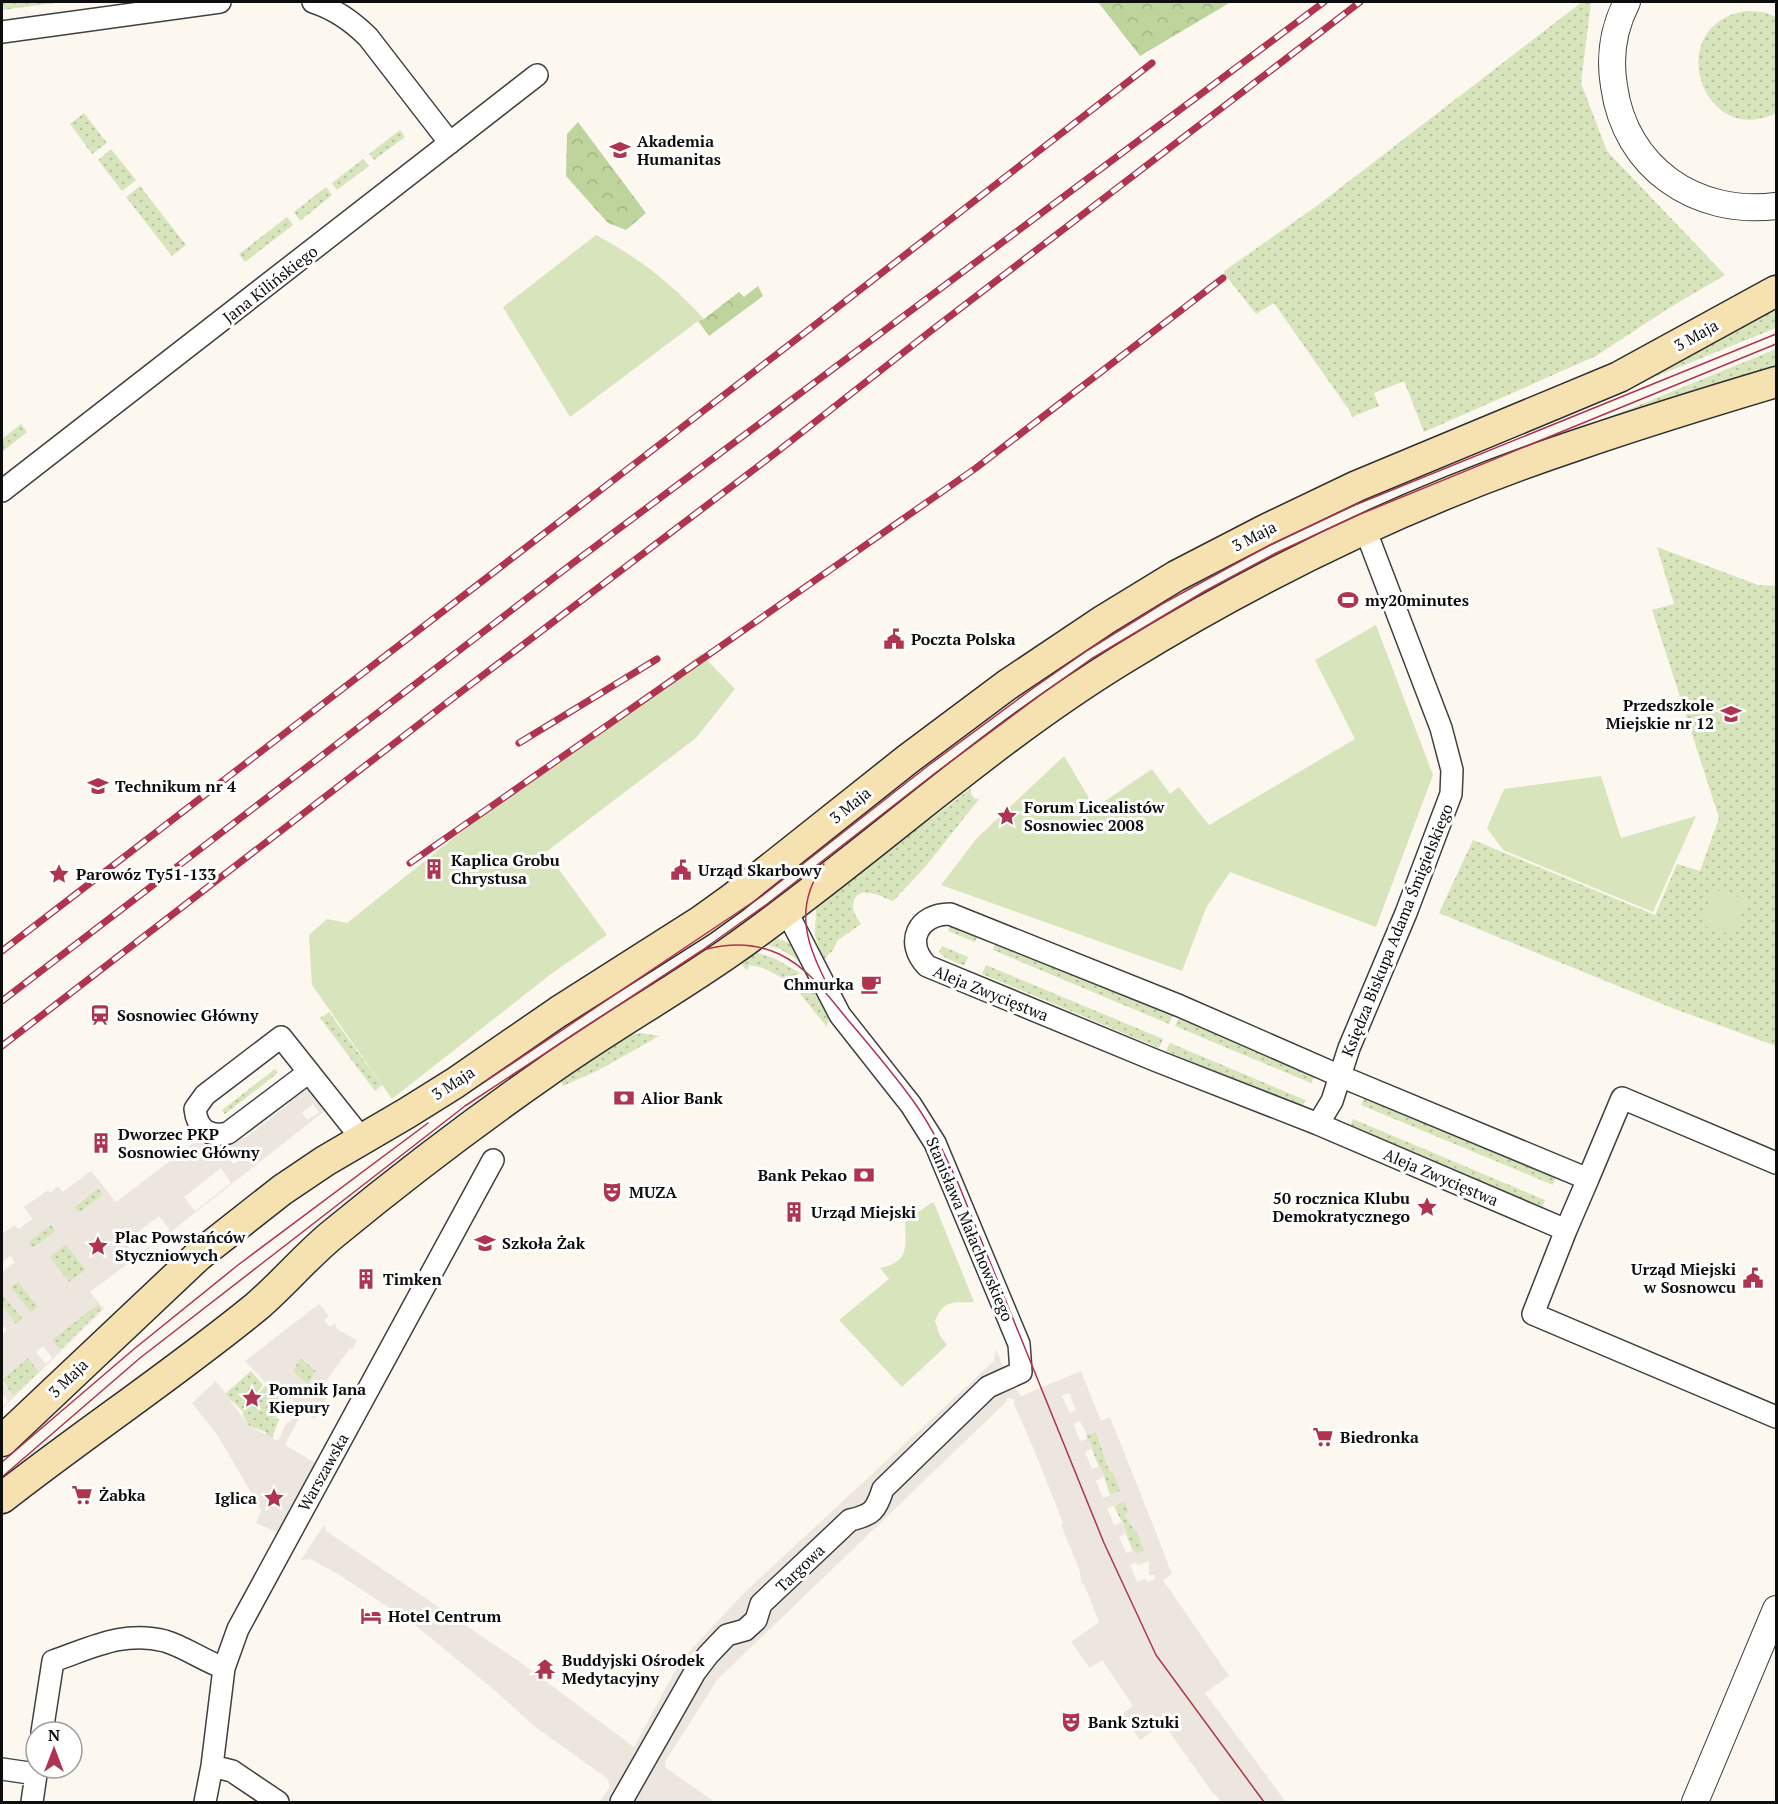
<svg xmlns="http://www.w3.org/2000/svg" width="1778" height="1804" font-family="'PT Serif',serif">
<defs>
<pattern id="grass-dots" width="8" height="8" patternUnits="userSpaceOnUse" patternTransform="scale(1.5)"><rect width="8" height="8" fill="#d8e4bc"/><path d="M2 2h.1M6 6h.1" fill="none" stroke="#b8c2a0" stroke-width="1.8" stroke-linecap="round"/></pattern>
<pattern id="forest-crowns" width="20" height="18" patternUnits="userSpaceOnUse" patternTransform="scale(1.5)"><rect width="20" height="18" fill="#bfd39d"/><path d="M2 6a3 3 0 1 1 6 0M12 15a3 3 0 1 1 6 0" fill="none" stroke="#a3b486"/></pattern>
</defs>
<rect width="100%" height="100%" fill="#fdf8ef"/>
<path fill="url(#grass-dots)" d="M 2,2 L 63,2 L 2,10 Z
M 1582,2 L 1591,2 L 1581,83 L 1607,151 L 1725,275 L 1669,308 L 1596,356 L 1424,432 L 1404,381 L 1374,393 L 1379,406 L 1352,417 L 1349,410 L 1274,303 L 1256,314 L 1223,272 L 1318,205 Z
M 1747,11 L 1763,12 L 1776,17 L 1776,113 C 1701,150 1661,23 1747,11 Z
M 84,113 L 107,143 L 92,154 L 70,124 Z
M 400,130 L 405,137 L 374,160 L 369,154 Z
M 111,149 L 136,180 L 122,191 L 98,160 Z
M 363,159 L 369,166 L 337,190 L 332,183 Z
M 140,186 L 186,245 L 172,256 L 126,197 Z
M 326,187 L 332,195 L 300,221 L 294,212 Z
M 287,217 L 293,225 L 245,262 L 239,254 Z
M 1776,304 L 1776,328 L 1585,405 Z
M 1776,349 L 1776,369 L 1578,430 Z
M 21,424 L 27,432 L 2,452 L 2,439 Z
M 1657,547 L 1758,585 L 1776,586 L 1776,1046 L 1672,1008 L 1439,913 L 1473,840 L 1655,915 L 1677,864 L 1700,871 L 1719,818 L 1652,610 L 1674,604 Z
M 971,788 L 971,794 L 975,799 L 979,799 L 926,866 L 893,901 C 882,897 859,884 854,901 C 851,911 856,916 861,924 L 838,940 L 833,950 L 823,960 L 815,935 L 816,905 L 928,817 L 931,819 Z
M 952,922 L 979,933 L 975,942 L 948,931 Z
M 772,939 C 791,939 793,947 801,962 L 780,949 L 761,943 Z
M 996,941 L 1173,1015 L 1169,1024 L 993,950 Z
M 942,946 L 968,957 L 964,966 L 944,957 L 939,952 Z
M 752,951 L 774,958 L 800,973 L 786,980 L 764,968 L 749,965 L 748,970 L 745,969 L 740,961 Z
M 986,965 L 1163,1039 L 1159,1048 L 982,974 Z
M 810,983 L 829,1017 L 827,1027 L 801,995 L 801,987 Z
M 329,1012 L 382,1085 L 375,1091 L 320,1018 Z
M 1179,1018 L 1315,1075 L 1311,1083 L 1175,1026 Z
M 640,1033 L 659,1036 L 599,1070 L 563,1086 L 559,1079 L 621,1037 Z
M 1170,1043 L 1305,1100 L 1302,1108 L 1166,1051 Z
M 275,1069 L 278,1073 L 225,1114 L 222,1110 Z
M 1365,1096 L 1556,1177 L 1553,1185 L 1361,1105 Z
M 1353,1119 L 1545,1200 L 1542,1208 L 1350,1127 Z
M 98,1188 L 103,1195 L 79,1213 L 74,1207 Z
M 51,1224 L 56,1231 L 33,1248 L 28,1242 Z
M 66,1244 L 86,1270 L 69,1282 L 49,1257 Z
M 18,1281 L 38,1307 L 31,1313 L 10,1287 Z
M 2,1293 L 23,1319 L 16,1324 L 2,1306 Z
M 98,1304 L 102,1309 L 60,1350 L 51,1340 Z
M 300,1357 L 316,1371 L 308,1385 L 292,1371 Z
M 28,1358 L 39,1372 L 13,1396 L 2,1379 Z
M 251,1371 L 263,1385 L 256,1394 L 253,1392 L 246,1397 L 251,1405 L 259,1400 L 257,1396 L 265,1386 L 279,1397 L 276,1418 L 279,1419 L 272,1438 L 266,1435 L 266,1432 L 249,1426 L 242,1414 L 244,1413 L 225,1394 Z
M 1096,1431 L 1108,1467 L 1116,1478 L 1120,1491 L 1110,1495 L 1101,1467 L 1099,1467 L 1086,1435 Z
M 1125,1501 L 1129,1512 L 1125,1515 L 1140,1538 L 1144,1551 L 1136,1554 L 1133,1551 L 1126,1534 L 1127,1533 L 1114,1506 Z"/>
<path fill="url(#forest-crowns)" d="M 1098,2 L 1231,2 L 1140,56 Z
M 578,122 L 646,213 L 626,230 L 608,223 L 566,176 L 567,134 Z
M 758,286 L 763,296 L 709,336 L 698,321 L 704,319 L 739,292 L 744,297 Z"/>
<path fill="#d8e4bc" d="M 596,235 C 639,258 671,283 704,319 L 698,321 L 570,417 L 503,307 Z
M 1376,625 L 1433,775 L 1376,927 L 1230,872 L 1206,908 L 1182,971 L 941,885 L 977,838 L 1064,756 L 1095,808 L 1152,769 L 1170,794 L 1179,787 L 1209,825 L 1355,739 L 1315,660 Z
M 701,654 L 735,689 L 696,738 L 546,852 L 607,935 L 551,974 L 392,1099 L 312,985 L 309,935 L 327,919 L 347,923 L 460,833 Z
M 1601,776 L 1621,838 L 1696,816 L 1653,912 L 1503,850 L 1487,828 L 1504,789 Z
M 1714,889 L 1748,900 L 1733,935 L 1701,925 Z
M 931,1203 L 934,1203 L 974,1302 C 954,1303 944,1298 935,1321 L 940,1336 L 947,1345 L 902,1387 L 839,1320 L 889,1279 L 880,1268 C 909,1262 906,1248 905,1222 Z"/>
<path fill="#ede6de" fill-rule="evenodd" d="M 305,1087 L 309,1089 L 326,1110 L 177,1227 L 90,1292 L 104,1309 L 2,1409 L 2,1405 L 3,1406 L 8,1401 L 2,1393 L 2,1381 L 13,1396 L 39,1372 L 28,1358 L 2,1379 L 2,1335 L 7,1330 L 2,1324 L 2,1306 L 16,1324 L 23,1319 L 2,1293 L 2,1272 L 15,1262 L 10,1256 L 2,1262 L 2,1234 L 14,1225 L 19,1229 L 32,1219 L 24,1207 L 48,1190 L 50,1193 L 58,1186 L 63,1192 L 91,1171 L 116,1202 L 196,1141 L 200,1141 L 211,1153 L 234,1135 L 245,1138 L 290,1103 L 290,1095 ZM 313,1104 L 319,1112 L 307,1120 L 302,1113 ZM 242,1147 L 247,1154 L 234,1164 L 228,1158 ZM 221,1168 L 231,1183 L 195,1211 L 184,1197 ZM 98,1188 L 103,1195 L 79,1213 L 74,1206 ZM 159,1216 L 170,1230 L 135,1257 L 125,1242 ZM 51,1225 L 56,1231 L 33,1248 L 28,1242 ZM 66,1244 L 86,1270 L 69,1282 L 49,1257 ZM 18,1281 L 38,1307 L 30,1312 L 11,1287 ZM 98,1304 L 102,1309 L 60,1350 L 52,1340 ZM 43,1346 L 52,1358 L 46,1364 L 36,1352 Z
M 319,1304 L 329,1316 L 324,1320 L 330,1327 L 335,1324 L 338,1330 L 357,1340 L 352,1350 L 350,1348 L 320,1390 L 328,1396 L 315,1419 L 302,1412 L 285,1445 L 319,1465 L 281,1534 L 256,1523 L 261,1511 L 253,1496 L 218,1436 L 192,1403 L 216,1381 L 249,1426 L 278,1441 L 287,1422 L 289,1423 L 299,1407 L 292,1399 L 281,1397 L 272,1390 L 245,1361 ZM 301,1357 L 316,1371 L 308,1385 L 293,1371 Z
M 996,1349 L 1008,1379 L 1021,1396 L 1081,1371 L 1101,1421 L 1110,1417 L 1151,1520 L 1172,1574 L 1163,1580 L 1229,1676 L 1205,1693 L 1286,1802 L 1221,1802 L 1215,1794 L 1214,1795 L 1164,1724 L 1140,1740 L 1122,1714 L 1133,1706 L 1102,1660 L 1090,1668 L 1071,1642 L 1099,1622 L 1084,1584 L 1082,1584 L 1079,1569 L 1061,1525 L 1063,1523 L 1035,1452 L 1014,1404 L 1014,1399 L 1007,1398 L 1006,1402 L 717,1680 L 665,1762 L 666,1768 L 715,1802 L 599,1802 L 610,1787 L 608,1779 L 534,1726 L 499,1694 L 415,1625 L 338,1574 L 310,1559 L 301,1560 L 324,1525 L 326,1531 L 520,1662 L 634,1747 L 681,1660 L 745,1592 L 994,1361 ZM 1069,1393 L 1076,1410 L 1070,1413 L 1062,1396 ZM 1080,1421 L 1087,1435 L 1097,1432 L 1108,1467 L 1116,1478 L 1120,1491 L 1103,1498 L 1096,1481 L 1105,1476 L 1100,1466 L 1092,1469 L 1085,1452 L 1093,1448 L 1089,1438 L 1080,1441 L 1074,1424 ZM 1125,1502 L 1129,1512 L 1124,1515 L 1140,1538 L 1144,1550 L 1136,1554 L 1134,1550 L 1126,1553 L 1119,1537 L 1127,1533 L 1123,1522 L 1114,1525 L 1107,1508 ZM 1149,1561 L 1149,1575 L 1154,1575 L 1155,1579 L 1147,1582 L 1145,1579 L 1137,1582 L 1130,1565 L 1136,1562 L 1138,1565 Z"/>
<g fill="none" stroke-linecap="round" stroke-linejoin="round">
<g stroke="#404040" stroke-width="24">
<path id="minor" d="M 313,2 C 335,9 352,21 368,37 L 450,143
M 2,32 L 220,2
M 2,491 L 537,75
M 309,1072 L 228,1133 C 208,1138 197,1128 195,1109 L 205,1095 L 281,1037 L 362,1139
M 1318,1124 L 1332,1101 L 1349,1048 L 1406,913 L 1451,794 L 1452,770 L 1441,728 L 1365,529
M 1776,1163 L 1622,1098 L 1588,1179 L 1340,1076 L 1180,1006 L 950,914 C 918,914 904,942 927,966 L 1157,1061 L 1318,1124 L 1566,1230 L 1533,1314 L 1776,1417
M 1566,1230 L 1588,1179
M 42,1732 L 53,1661 C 91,1648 124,1630 165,1641 C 185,1647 204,1661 224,1668
M 212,1766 L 232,1771 L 278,1802
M 2,1769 L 36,1774
M 32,1802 L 37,1768
M 205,1802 L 212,1766 L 224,1668 L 238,1629 L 493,1160
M 621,1802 L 695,1672 L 708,1655 L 727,1635 L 745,1630 L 756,1620 L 761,1604 L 850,1520 C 872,1515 876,1511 883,1489 L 988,1387 L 1021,1372 L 1019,1344 L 935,1143 L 911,1105 L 840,1015 L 791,920 L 785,912"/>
</g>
<g stroke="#404040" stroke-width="28">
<path id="tertiary" d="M 1627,2 C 1613,29 1609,56 1614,86 C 1625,168 1696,216 1776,206
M 1695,1802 L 1776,1609"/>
</g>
<g stroke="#2f2f2f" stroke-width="33">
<path id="secondary" d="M 2,1441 L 198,1256 L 282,1190 L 325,1161 L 407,1113 L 455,1083 L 558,1012 L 701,921 L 733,898 L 908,759 L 1007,685 L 1104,620 L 1176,576 L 1265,530 L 1357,486 L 1619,377 L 1776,291
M 2,1498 C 85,1433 174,1374 256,1307 C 283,1284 306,1256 333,1234 C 401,1178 473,1123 545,1073 C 605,1030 671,993 731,951 C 865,857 984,744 1123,659 C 1265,571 1416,499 1574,446 C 1641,423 1709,402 1776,382"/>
</g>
<use href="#minor" stroke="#fff" stroke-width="21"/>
<use href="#tertiary" stroke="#fff" stroke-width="26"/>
<use href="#secondary" stroke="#f6e2b1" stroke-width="30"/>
<path stroke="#ae3450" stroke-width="1.5" d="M 824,864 C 791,910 808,947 831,992
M 707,949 C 731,943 757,944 779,954 C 809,968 828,996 848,1020 C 871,1047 894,1074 914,1102 C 932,1127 945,1155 958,1183 L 1104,1543 L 1156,1655 L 1264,1802
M 486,1081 L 762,896 L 929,765 L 1032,689 L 1088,650 L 1162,604 L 1272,544 L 1355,505 L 1776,334
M 2,1462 L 134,1349 L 238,1265 L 428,1123
M 2,1477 L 140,1358 L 465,1106 L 701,951 L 767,904 L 934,774 L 1039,696 L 1091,659 L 1205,591 L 1276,553 L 1358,515 L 1776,344"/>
<g stroke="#ae3450" stroke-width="7">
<path id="rail" d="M 519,743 L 657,659
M 410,863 L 976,468 L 1223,278
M 2,951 L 807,331 L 1152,63
M 2,1001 L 573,563 L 1324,2
M 2,1046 L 453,698 L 773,455 L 932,330 L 1360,2"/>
</g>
<use href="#rail" stroke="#fff" stroke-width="4.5" stroke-dasharray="14" stroke-linecap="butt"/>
</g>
<defs>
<g id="university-bare" transform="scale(1.62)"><path d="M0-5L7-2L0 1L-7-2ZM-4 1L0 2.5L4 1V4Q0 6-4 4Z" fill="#ae3450" stroke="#fff" stroke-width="2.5" paint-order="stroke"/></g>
<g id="stadium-bare" transform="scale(1.62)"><path d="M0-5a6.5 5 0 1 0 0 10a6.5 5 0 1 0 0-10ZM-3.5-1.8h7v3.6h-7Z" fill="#ae3450" stroke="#fff" stroke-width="2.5" paint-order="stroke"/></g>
<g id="civic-bare" transform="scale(1.62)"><path d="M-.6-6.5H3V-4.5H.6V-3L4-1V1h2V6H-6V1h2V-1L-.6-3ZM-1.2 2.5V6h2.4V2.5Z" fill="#ae3450" stroke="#fff" stroke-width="2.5" paint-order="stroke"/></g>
<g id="school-bare" transform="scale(1.62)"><path d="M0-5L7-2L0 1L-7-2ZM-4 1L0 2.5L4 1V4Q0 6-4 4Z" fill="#ae3450" stroke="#fff" stroke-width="2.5" paint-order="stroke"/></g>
<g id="sight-bare" transform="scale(1.62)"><path d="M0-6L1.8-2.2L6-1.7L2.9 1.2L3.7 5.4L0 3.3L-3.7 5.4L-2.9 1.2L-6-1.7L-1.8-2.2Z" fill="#ae3450" stroke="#fff" stroke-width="2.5" paint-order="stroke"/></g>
<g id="building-bare" transform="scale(1.62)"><path d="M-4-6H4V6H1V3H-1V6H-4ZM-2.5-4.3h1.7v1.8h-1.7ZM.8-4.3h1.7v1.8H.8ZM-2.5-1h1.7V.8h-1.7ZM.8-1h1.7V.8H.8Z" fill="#ae3450" stroke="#fff" stroke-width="2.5" paint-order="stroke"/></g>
<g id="cafe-bare" transform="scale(1.62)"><path d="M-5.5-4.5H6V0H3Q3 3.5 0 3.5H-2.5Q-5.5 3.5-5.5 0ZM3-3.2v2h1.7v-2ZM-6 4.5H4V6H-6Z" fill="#ae3450" stroke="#fff" stroke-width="2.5" paint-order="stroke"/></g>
<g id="station-bare" transform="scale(1.62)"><path d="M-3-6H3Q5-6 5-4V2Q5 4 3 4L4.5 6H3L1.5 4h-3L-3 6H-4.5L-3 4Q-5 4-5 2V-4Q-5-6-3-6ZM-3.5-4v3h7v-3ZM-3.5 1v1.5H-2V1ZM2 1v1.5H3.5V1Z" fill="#ae3450" stroke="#fff" stroke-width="2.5" paint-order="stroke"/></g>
<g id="bank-bare" transform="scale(1.62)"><path d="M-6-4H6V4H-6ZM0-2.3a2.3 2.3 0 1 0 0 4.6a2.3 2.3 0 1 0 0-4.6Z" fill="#ae3450" stroke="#fff" stroke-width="2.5" paint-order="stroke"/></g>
<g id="theatre-bare" transform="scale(1.62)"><path d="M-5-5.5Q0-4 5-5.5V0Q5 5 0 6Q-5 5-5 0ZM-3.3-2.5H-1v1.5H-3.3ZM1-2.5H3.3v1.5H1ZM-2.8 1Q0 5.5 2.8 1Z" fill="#ae3450" stroke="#fff" stroke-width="2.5" paint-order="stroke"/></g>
<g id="supermarket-bare" transform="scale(1.62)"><path d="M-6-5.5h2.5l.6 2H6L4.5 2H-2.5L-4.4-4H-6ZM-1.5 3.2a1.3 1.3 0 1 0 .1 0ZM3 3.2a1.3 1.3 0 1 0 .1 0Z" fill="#ae3450" stroke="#fff" stroke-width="2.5" paint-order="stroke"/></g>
<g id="hotel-bare" transform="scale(1.62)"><path d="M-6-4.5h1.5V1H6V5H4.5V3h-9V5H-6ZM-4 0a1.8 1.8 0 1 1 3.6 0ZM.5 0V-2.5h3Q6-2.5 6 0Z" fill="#ae3450" stroke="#fff" stroke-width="2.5" paint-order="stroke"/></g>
<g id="temple-bare" transform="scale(1.62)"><path d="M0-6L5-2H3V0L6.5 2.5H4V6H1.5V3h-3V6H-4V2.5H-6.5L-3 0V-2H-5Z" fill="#ae3450" stroke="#fff" stroke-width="2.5" paint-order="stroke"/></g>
</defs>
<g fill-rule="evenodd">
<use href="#university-bare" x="620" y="150"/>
<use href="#stadium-bare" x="1348" y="600"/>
<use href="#civic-bare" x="894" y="639"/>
<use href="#school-bare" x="1731" y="714"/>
<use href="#school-bare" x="98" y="786"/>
<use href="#sight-bare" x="1007" y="816"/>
<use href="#building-bare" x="434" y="869"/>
<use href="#civic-bare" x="681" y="870"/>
<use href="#sight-bare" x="59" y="874"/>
<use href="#cafe-bare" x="871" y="984"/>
<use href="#station-bare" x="100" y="1015"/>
<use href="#bank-bare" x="624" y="1098"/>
<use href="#building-bare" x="101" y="1143"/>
<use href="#bank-bare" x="864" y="1175"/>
<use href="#theatre-bare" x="612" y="1192"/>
<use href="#sight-bare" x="1427" y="1207"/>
<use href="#building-bare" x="794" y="1212"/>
<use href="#school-bare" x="485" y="1243"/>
<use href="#sight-bare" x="98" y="1246"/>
<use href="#civic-bare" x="1753" y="1278"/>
<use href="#building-bare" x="366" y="1279"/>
<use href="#sight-bare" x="252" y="1398"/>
<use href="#supermarket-bare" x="1323" y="1437"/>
<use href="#supermarket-bare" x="82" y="1495"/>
<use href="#sight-bare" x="274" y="1498"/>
<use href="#hotel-bare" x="371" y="1616"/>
<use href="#temple-bare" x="545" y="1669"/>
<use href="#theatre-bare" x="1071" y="1722"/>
</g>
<g text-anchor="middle" stroke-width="6" stroke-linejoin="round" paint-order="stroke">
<g font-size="16" font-weight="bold" fill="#0d0d0d" stroke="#fff" text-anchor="start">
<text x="637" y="147">Akademia<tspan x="637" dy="18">Humanitas</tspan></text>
<text x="1365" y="606">my20minutes</text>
<text x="911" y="645">Poczta Polska</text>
<text x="1714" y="711" text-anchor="end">Przedszkole<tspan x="1714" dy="18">Miejskie nr 12</tspan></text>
<text x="115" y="792">Technikum nr 4</text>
<text x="1024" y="813">Forum Licealistów<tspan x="1024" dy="18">Sosnowiec 2008</tspan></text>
<text x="451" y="866">Kaplica Grobu<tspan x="451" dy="18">Chrystusa</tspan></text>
<text x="698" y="876">Urząd Skarbowy</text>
<text x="76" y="880">Parowóz Ty51-133</text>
<text x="854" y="990" text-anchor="end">Chmurka</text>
<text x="117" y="1021">Sosnowiec Główny</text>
<text x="641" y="1104">Alior Bank</text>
<text x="118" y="1140">Dworzec PKP<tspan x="118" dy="18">Sosnowiec Główny</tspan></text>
<text x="847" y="1181" text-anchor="end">Bank Pekao</text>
<text x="629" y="1198">MUZA</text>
<text x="1410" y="1204" text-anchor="end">50 rocznica Klubu<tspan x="1410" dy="18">Demokratycznego</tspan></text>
<text x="811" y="1218">Urząd Miejski</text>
<text x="115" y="1243">Plac Powstańców<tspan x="115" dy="18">Styczniowych</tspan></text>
<text x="502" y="1249">Szkoła Żak</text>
<text x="1736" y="1275" text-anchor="end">Urząd Miejski<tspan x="1736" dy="18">w Sosnowcu</tspan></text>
<text x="383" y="1285">Timken</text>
<text x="269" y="1395">Pomnik Jana<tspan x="269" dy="18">Kiepury</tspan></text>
<text x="1340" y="1443">Biedronka</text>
<text x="99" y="1501">Żabka</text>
<text x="257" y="1504" text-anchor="end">Iglica</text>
<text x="388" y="1622">Hotel Centrum</text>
<text x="562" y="1666">Buddyjski Ośrodek<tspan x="562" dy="18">Medytacyjny</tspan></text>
<text x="1088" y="1728">Bank Sztuki</text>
</g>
<g font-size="16" fill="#0d0d0d" stroke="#fff">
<text transform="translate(270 284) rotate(-38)" y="6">Jana Kilińskiego</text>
<text transform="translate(1696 335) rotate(-29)" y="6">3 Maja</text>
<text transform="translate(1254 536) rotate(-27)" y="6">3 Maja</text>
<text transform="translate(850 805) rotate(-39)" y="6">3 Maja</text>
<text transform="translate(1397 930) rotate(-68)" y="6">Księdza Biskupa Adama Śmigielskiego</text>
<text transform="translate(991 993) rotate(22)" y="6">Aleja Zwycięstwa</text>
<text transform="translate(453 1083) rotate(-33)" y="6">3 Maja</text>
<text transform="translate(1441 1177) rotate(23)" y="6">Aleja Zwycięstwa</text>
<text transform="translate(970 1229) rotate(67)" y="6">Stanisława Małachowskiego</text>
<text transform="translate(68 1378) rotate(-44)" y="6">3 Maja</text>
<text transform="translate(323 1472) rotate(-61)" y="6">Warszawska</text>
<text transform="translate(800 1568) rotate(-44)" y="6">Targowa</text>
</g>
</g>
<rect width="1778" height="1804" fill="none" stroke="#0d0d0d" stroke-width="6"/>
<g transform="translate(54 1750)"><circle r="28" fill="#ffffff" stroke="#9e9e9e" stroke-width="1.5"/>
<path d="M0-4.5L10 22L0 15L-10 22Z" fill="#ae3450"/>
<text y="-9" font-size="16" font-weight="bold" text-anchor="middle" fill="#0d0d0d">N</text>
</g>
</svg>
